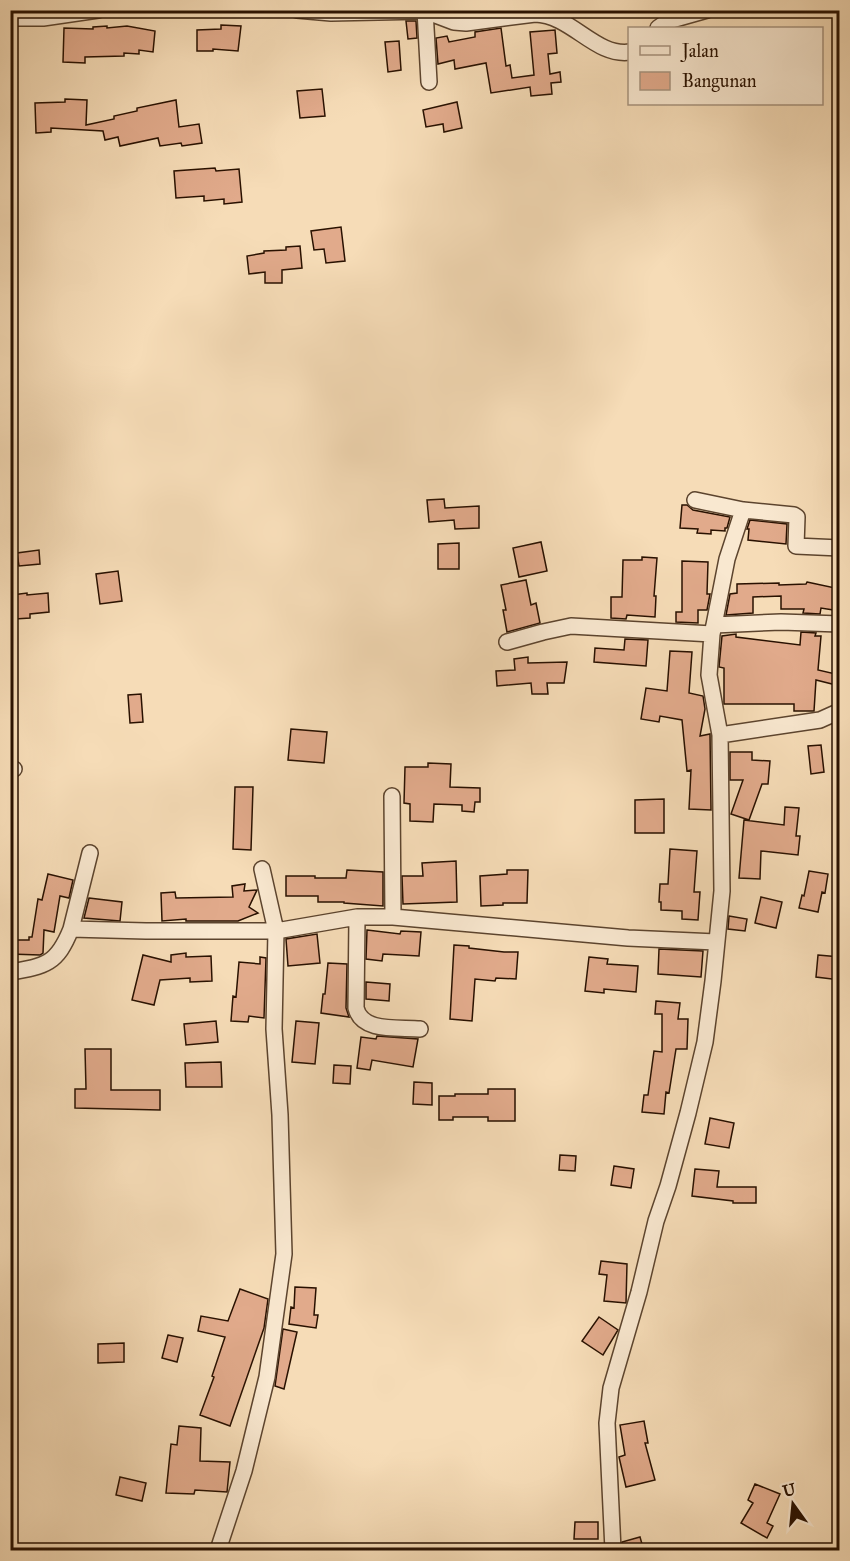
<svg xmlns="http://www.w3.org/2000/svg" width="850" height="1561" font-family="'IM FELL Great Primer',serif">
<rect width="100%" height="100%" fill="#f6dcb7"/>
<filter id="stains"><feTurbulence type="fractalNoise" baseFrequency=".00333" numOctaves="4"/><feColorMatrix values="0 0 0 0 .2 0 0 0 0 .09 0 0 0 0 .02 0 0 0 .5 -.17"/></filter>
<radialGradient id="worn" r=".72"><stop offset=".6" stop-color="#630" stop-opacity="0"/><stop offset="1" stop-color="#630" stop-opacity=".3"/></radialGradient>
<path fill="#e1aa8b" stroke="#291100" stroke-width="1.5" d="M 406,21 L 416,21 L 417,38 L 408,39 Z
M 221,25 L 241,26 L 238,51 L 213,49 L 213,51 L 197,51 L 197,30 L 221,29 Z
M 107,26 L 107,28 L 127,26 L 155,31 L 153,52 L 139,50 L 139,54 L 124,53 L 124,56 L 85,57 L 85,63 L 63,62 L 64,28 L 93,29 L 93,27 Z
M 501,28 L 506,66 L 510,65 L 512,78 L 534,75 L 530,32 L 555,30 L 557,53 L 548,54 L 550,74 L 560,72 L 561,82 L 551,83 L 552,94 L 531,96 L 530,87 L 491,93 L 486,63 L 455,69 L 454,60 L 438,64 L 436,38 L 447,36 L 449,42 L 475,37 L 475,32 Z
M 399,41 L 401,70 L 388,72 L 385,42 Z
M 322,89 L 325,116 L 300,118 L 297,91 Z
M 65,99 L 87,100 L 86,125 L 114,119 L 114,116 L 137,111 L 137,108 L 176,100 L 179,127 L 199,124 L 202,143 L 182,146 L 181,143 L 160,146 L 158,138 L 120,146 L 118,137 L 105,140 L 103,131 L 51,128 L 51,132 L 36,133 L 35,103 L 65,102 Z
M 457,102 L 462,128 L 444,132 L 443,124 L 426,127 L 423,110 Z
M 215,168 L 216,171 L 239,169 L 242,202 L 224,204 L 224,199 L 204,201 L 204,196 L 176,198 L 174,171 Z
M 341,227 L 345,261 L 326,263 L 324,249 L 314,250 L 311,231 Z
M 300,246 L 302,268 L 282,270 L 282,283 L 265,283 L 265,272 L 249,274 L 247,256 L 264,253 L 264,251 L 286,250 L 286,247 Z
M 444,499 L 445,508 L 479,506 L 479,528 L 455,529 L 454,520 L 429,522 L 427,500 Z
M 682,505 L 687,505 L 693,510 L 730,517 L 727,528 L 725,528 L 725,531 L 711,530 L 711,534 L 697,533 L 698,529 L 680,528 Z
M 750,520 L 787,524 L 786,544 L 748,540 L 749,529 L 747,529 Z
M 541,542 L 547,571 L 519,577 L 513,548 Z
M 459,543 L 459,569 L 438,569 L 438,544 Z
M 39,550 L 40,564 L 19,566 L 17,553 Z
M 642,557 L 657,558 L 654,596 L 656,596 L 655,617 L 627,615 L 626,619 L 611,618 L 611,597 L 622,597 L 623,560 L 642,560 Z
M 682,561 L 708,562 L 707,594 L 710,594 L 707,610 L 698,610 L 698,623 L 676,622 L 676,612 L 682,612 Z
M 118,571 L 122,601 L 100,604 L 96,574 Z
M 526,580 L 531,605 L 536,603 L 540,623 L 507,632 L 503,610 L 506,610 L 501,585 Z
M 807,582 L 840,589 L 840,611 L 821,608 L 820,614 L 803,613 L 804,609 L 781,609 L 781,596 L 753,597 L 753,613 L 726,615 L 730,594 L 737,593 L 737,584 L 779,583 L 779,585 L 806,584 Z
M 27,593 L 27,595 L 48,593 L 49,612 L 30,614 L 30,618 L 15,619 L 12,595 Z
M 801,632 L 816,633 L 815,636 L 821,636 L 818,670 L 840,675 L 840,686 L 816,680 L 814,711 L 794,711 L 794,704 L 724,704 L 724,668 L 719,667 L 722,636 L 736,634 L 736,637 L 800,645 Z
M 625,639 L 648,640 L 646,666 L 594,662 L 595,648 L 624,650 Z
M 670,651 L 692,652 L 689,693 L 703,696 L 705,709 L 700,736 L 710,734 L 711,810 L 689,809 L 691,770 L 687,771 L 682,720 L 660,716 L 659,722 L 641,719 L 646,688 L 667,691 Z
M 528,657 L 528,663 L 567,662 L 564,683 L 547,683 L 548,694 L 532,694 L 531,683 L 497,686 L 496,671 L 515,670 L 514,659 Z
M 141,694 L 143,722 L 130,723 L 128,695 Z
M 291,729 L 327,732 L 324,763 L 288,760 Z
M 821,745 L 824,772 L 811,774 L 808,746 Z
M 730,752 L 752,752 L 752,760 L 770,761 L 768,784 L 762,784 L 749,820 L 731,814 L 743,780 L 730,780 Z
M 428,763 L 451,764 L 450,787 L 480,788 L 480,802 L 475,802 L 474,812 L 462,811 L 462,805 L 434,804 L 433,822 L 410,821 L 410,804 L 404,803 L 405,767 L 428,767 Z
M 235,787 L 253,787 L 251,850 L 233,849 Z
M 664,799 L 664,833 L 635,833 L 635,800 Z
M 785,807 L 799,808 L 796,836 L 800,836 L 798,855 L 761,851 L 760,879 L 739,878 L 744,820 L 784,825 Z
M 670,849 L 697,851 L 694,892 L 700,892 L 698,920 L 682,919 L 682,911 L 661,910 L 661,902 L 659,902 L 660,884 L 668,884 Z
M 456,861 L 457,902 L 403,904 L 402,876 L 423,876 L 422,863 Z
M 347,870 L 383,872 L 383,906 L 344,903 L 344,902 L 318,902 L 318,896 L 286,896 L 286,876 L 315,876 L 315,878 L 346,878 Z
M 507,870 L 528,870 L 527,903 L 503,903 L 503,905 L 481,906 L 480,876 L 507,874 Z
M 809,871 L 828,874 L 825,893 L 822,892 L 818,912 L 799,908 L 802,895 L 804,896 Z
M 48,874 L 73,880 L 69,898 L 60,896 L 54,932 L 44,930 L 43,953 L 40,955 L 10,954 L 10,940 L 29,940 L 29,937 L 32,937 L 38,899 L 42,900 Z
M 245,884 L 244,891 L 257,890 L 249,907 L 258,913 L 238,921 L 186,921 L 186,919 L 162,921 L 161,893 L 175,892 L 176,898 L 233,897 L 232,886 Z
M 761,897 L 782,902 L 776,928 L 755,923 Z
M 89,898 L 122,902 L 120,921 L 84,918 Z
M 729,916 L 747,919 L 745,931 L 728,929 Z
M 367,930 L 400,934 L 401,931 L 421,932 L 419,956 L 383,954 L 382,961 L 366,959 Z
M 317,934 L 320,963 L 288,966 L 286,939 Z
M 454,945 L 469,946 L 469,948 L 504,952 L 518,952 L 516,979 L 496,978 L 495,981 L 475,979 L 472,1021 L 450,1019 Z
M 659,949 L 703,951 L 701,977 L 658,974 Z
M 186,953 L 186,957 L 211,956 L 212,981 L 190,982 L 190,978 L 160,980 L 154,1005 L 132,1000 L 143,955 L 171,962 L 171,955 Z
M 818,955 L 840,957 L 840,980 L 816,977 Z
M 260,957 L 266,958 L 264,1018 L 249,1016 L 248,1022 L 231,1021 L 233,996 L 236,997 L 239,962 L 260,964 Z
M 589,957 L 608,959 L 607,964 L 638,966 L 636,992 L 604,989 L 604,993 L 585,991 Z
M 328,963 L 347,964 L 346,1008 L 349,1017 L 321,1013 L 323,994 L 325,994 Z
M 366,982 L 390,984 L 389,1001 L 366,999 Z
M 656,1001 L 680,1003 L 678,1019 L 688,1019 L 687,1049 L 676,1049 L 669,1093 L 666,1092 L 664,1114 L 642,1112 L 644,1095 L 648,1095 L 654,1051 L 662,1052 L 662,1014 L 655,1014 Z
M 216,1021 L 218,1042 L 186,1045 L 184,1024 Z
M 296,1021 L 319,1023 L 315,1064 L 292,1062 Z
M 377,1036 L 418,1039 L 413,1067 L 372,1060 L 370,1070 L 357,1068 L 361,1037 L 376,1039 Z
M 85,1049 L 111,1049 L 111,1090 L 160,1090 L 160,1110 L 75,1108 L 75,1089 L 86,1089 Z
M 221,1062 L 222,1087 L 186,1087 L 185,1063 Z
M 334,1065 L 351,1066 L 350,1084 L 333,1083 Z
M 414,1082 L 432,1083 L 432,1105 L 413,1104 Z
M 488,1089 L 515,1089 L 515,1121 L 488,1121 L 488,1117 L 453,1117 L 453,1120 L 439,1120 L 439,1096 L 455,1096 L 455,1094 L 488,1094 Z
M 710,1118 L 734,1123 L 729,1148 L 705,1144 Z
M 560,1155 L 576,1156 L 575,1171 L 559,1170 Z
M 614,1166 L 634,1169 L 631,1188 L 611,1185 Z
M 695,1169 L 719,1171 L 717,1187 L 756,1187 L 756,1203 L 733,1203 L 733,1201 L 692,1196 Z
M 601,1261 L 627,1264 L 626,1303 L 604,1301 L 607,1275 L 599,1274 Z
M 295,1287 L 316,1288 L 314,1315 L 318,1315 L 316,1328 L 289,1324 L 291,1307 L 294,1308 Z
M 240,1289 L 268,1299 L 264,1328 L 230,1426 L 200,1415 L 214,1377 L 212,1376 L 225,1337 L 198,1331 L 201,1316 L 228,1321 Z
M 599,1317 L 618,1330 L 603,1355 L 582,1341 Z
M 283,1329 L 297,1332 L 284,1389 L 275,1386 Z
M 168,1335 L 183,1338 L 177,1362 L 162,1358 Z
M 124,1343 L 124,1362 L 98,1363 L 98,1344 Z
M 644,1421 L 648,1443 L 645,1443 L 655,1480 L 626,1487 L 619,1457 L 625,1455 L 620,1425 Z
M 179,1426 L 201,1428 L 200,1461 L 230,1462 L 227,1492 L 195,1490 L 194,1494 L 166,1493 L 171,1444 L 177,1445 Z
M 120,1477 L 146,1483 L 142,1501 L 116,1495 Z
M 755,1484 L 780,1494 L 767,1523 L 773,1526 L 767,1538 L 741,1523 L 753,1503 L 748,1500 Z
M 575,1522 L 598,1522 L 598,1539 L 574,1539 Z
M 640,1537 L 644,1551 L 623,1551 L 622,1542 Z"/>
<g fill="none" stroke-linecap="round" stroke-linejoin="round">
<g stroke="#5c442e" stroke-width="18">
<path id="street" d="M 297,10 L 331,13 L 425,11 L 454,22 L 466,23 L 535,14 C 572,15 595,57 630,52
M 425,10 L 429,82
M 10,18 L 43,18 L 98,10
M 658,28 L 668,21 L 707,10
M 695,500 L 743,510 L 794,515 L 797,517 L 796,546 L 840,548
M 714,625 L 727,559 L 743,510
M 507,642 L 543,632 L 571,626 L 712,634 L 714,625 L 781,622 L 840,624
M 720,735 L 820,720 L 840,711
M 10,769 L 14,769
M 392,796 L 393,917
M 90,853 L 71,929 L 146,931 L 276,931 L 357,917 L 393,917 L 628,938 L 716,942
M 357,917 L 356,1008 C 362,1033 399,1027 420,1029
M 10,972 C 46,966 57,964 71,929
M 218,1550 L 244,1471 L 267,1377 L 284,1254 L 280,1115 L 274,1029 L 276,931 L 262,869
M 613,1550 L 607,1423 L 611,1388 L 639,1292 L 656,1221 L 668,1186 L 688,1113 L 705,1042 L 713,981 L 722,891 L 720,735 L 709,675 L 712,634"/>
</g>
<use href="#street" stroke="#f9e8d0" stroke-width="15"/>
</g>
<rect width="850" height="1561" fill="none" stroke="#f6dcb7" stroke-width="36"/>
<rect x="12" y="12" width="826" height="1537" fill="none" stroke="#291100" stroke-width="3"/>
<rect x="18" y="18" width="814" height="1525" fill="none" stroke="#291100" stroke-width="1.5"/>
<rect x="628" y="27" width="195" height="78" fill="#f9e8d0" stroke="#a6927d" stroke-width="1.5"/>
<rect x="640" y="46" width="30" height="9" fill="#f9e8d0" stroke="#a6927d" stroke-width="1.5"/>
<text x="682" y="57" font-size="18" fill="#291100">Jalan</text>
<rect x="640" y="72" width="30" height="18" fill="#e1aa8b" stroke="#a6927d" stroke-width="1.5"/>
<text x="682" y="87" font-size="18" fill="#291100">Bangunan</text>
<g transform="translate(793 1504) rotate(345)" stroke="#f9e8d0" stroke-width="4.5" paint-order="stroke">
<path d="M0-4.5L10 22L0 15L-10 22Z" fill="#291100"/>
<text y="-9" font-size="16" font-weight="bold" text-anchor="middle" fill="#291100">U</text>
</g>
<rect width="100%" height="100%" filter="url(#stains)"/>
<rect width="100%" height="100%" fill="url(#worn)"/>
</svg>
